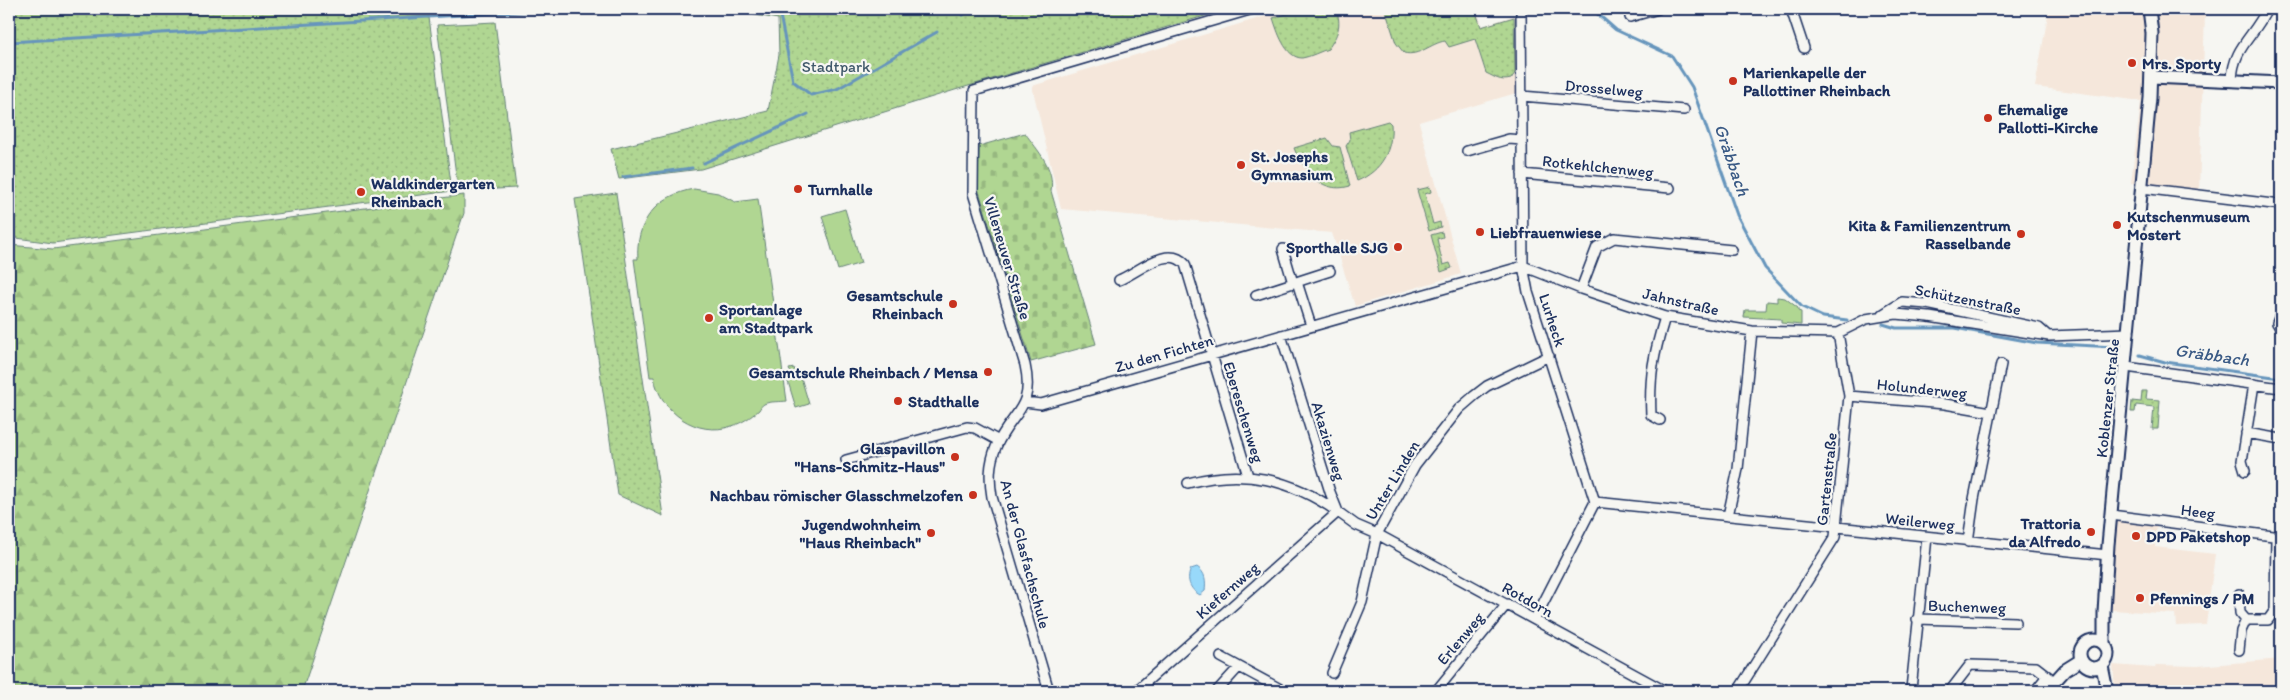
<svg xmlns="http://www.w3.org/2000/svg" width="2290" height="700" font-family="Itim,sans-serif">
<defs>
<pattern id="grass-dots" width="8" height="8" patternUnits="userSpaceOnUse" patternTransform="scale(1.25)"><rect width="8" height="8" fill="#b0d692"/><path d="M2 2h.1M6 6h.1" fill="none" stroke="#97b880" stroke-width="1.8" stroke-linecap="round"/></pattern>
<pattern id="forest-firs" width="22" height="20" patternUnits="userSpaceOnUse" patternTransform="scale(1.25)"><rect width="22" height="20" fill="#b0d692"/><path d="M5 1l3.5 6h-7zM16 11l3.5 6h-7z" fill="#97b880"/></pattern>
<pattern id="cemetery-stones" width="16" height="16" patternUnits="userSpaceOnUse" patternTransform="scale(1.25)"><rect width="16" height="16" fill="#b0d692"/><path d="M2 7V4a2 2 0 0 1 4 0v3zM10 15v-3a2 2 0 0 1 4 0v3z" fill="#97b880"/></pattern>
</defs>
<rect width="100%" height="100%" fill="#f6f6f2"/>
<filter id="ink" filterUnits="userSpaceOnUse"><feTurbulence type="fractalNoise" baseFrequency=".02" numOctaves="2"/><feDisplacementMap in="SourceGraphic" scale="10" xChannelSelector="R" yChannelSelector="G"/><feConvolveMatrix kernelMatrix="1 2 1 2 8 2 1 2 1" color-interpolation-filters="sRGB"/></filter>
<g filter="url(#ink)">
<path fill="#f5e7db" d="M 1290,9 L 1477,9 L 1482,26 L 1516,15 L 1516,93 L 1419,122 L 1461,274 L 1355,306 L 1332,233 L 1061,209 L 1032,86 Z
M 2049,9 L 2235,9 L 2236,12 L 2205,14 L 2199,191 L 2131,183 L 2141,101 L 2035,87 Z
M 2117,520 L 2157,524 L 2155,547 L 2215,554 L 2206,625 L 2176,626 L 2175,614 L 2111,610 Z
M 2281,659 L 2281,691 L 2115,691 L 2113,665 L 2155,668 L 2156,665 L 2198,666 Z"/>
<path fill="url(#grass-dots)" stroke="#668278" d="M 9,9 L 436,9 L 428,10 L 452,191 L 53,243 L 9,237 Z
M 594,9 L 1228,9 L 955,90 L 701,169 L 619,179 L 611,149 L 768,111 L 779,55 L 778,19 L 721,9 L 595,14 Z
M 1304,9 L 1336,9 C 1342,25 1338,35 1328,49 C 1321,51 1310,57 1302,58 C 1285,58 1277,30 1273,18 Z
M 1385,9 L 1475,9 L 1481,27 L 1514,17 L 1515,73 L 1511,79 C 1500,82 1495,77 1486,73 L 1475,39 L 1449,47 L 1445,41 C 1431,43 1419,57 1404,53 L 1396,43 Z
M 495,22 L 516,188 L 458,191 L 437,25 Z
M 1388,121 L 1391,124 C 1393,149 1382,171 1357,181 L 1346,146 L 1350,140 L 1349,132 Z
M 1327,138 L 1333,146 L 1340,147 L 1350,186 C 1333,191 1323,185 1309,176 L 1311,173 L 1299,160 L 1294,148 Z
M 1430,187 L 1431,192 L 1425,194 L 1433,224 L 1440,222 L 1441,227 L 1429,231 L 1417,190 Z
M 616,193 L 663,516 L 618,495 L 575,199 Z
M 1442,232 L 1443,237 L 1437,239 L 1443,265 L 1450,263 L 1452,268 L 1441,272 L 1431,235 Z
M 2142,391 L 2147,391 L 2146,399 L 2160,400 L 2158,429 L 2152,429 L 2154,407 L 2136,405 L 2135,412 L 2131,412 L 2132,401 L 2141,402 Z"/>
<path fill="url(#forest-firs)" stroke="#668278" d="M 464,195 L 464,213 L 302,691 L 9,691 L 9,245 L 53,249 Z"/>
<path fill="url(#cemetery-stones)" stroke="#668278" d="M 1025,133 C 1038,151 1055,168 1051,191 L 1096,344 L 1031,362 L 978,188 L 979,146 Z"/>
<path fill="#b0d692" stroke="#668278" d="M 694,189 L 718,193 L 735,202 L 758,199 L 787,401 C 780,402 770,401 764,404 C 762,405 760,408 759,410 C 751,417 742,423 732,426 C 697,438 660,412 654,377 L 650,377 L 634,259 L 638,259 C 635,222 657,195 694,189 Z
M 845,209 L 861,263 L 838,270 L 822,216 Z
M 1777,297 L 1785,298 L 1798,308 L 1798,311 L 1801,312 L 1801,325 L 1781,323 L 1781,319 L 1744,317 L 1745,310 L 1766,310 L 1767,301 L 1777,302 Z
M 794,368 L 795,372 L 799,371 L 809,404 L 796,408 L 786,375 L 791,374 L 789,369 Z"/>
<path fill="#98d9fa" stroke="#6695bc" d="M 1197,567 C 1206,573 1206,581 1205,591 L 1200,595 C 1189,589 1186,579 1191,569 Z"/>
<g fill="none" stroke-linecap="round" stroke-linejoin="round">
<path stroke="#6695bc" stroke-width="3" d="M 776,9 L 779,10 L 793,81 L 811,95 L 837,89 L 937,32
M 1592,9 L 1616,30 L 1672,56 L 1692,87 L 1737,215 L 1765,268 L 1802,307 L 1823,317 L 1847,320
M 963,15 L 969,9
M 9,42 L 564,9
M 704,163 L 808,114
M 623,177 L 692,168
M 1883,324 L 1896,328 L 1955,328 L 2037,343 L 2115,347
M 2140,355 L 2165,362 L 2281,378"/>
<g stroke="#1b2f5e" stroke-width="12">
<path id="street" d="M 1521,9 L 1523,266 L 1528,292 L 1595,502
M 1791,9 L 1804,48
M 1630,17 L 1658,9
M 2232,80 C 2233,47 2254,37 2267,9
M 1522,96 L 1684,110
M 1467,151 L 1509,139 L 1522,140
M 1522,174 L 1670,188
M 2142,188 L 2281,205
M 1283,249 L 1293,283
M 1523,266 L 1581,289 L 1665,317 L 1752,331 L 1838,333 L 1866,319 L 1896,314 L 1929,317 L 2049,336 L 2129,333
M 1119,280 C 1137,273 1168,244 1185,264 L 1248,476
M 1297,282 L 1311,326
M 1581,289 L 1597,247 L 1614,238 L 1732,250
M 1256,295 L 1330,271
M 2281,313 L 2277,323 L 2281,329
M 1883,314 L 1902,302 L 1927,304 L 2039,328 L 2048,336
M 1281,335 L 1330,492 L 1338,512 L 1356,525 L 1377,534 L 1665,691
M 2126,367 L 2281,388
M 1849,396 L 1945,404 L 1991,412
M 1025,402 L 1041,404 L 1523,266
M 1660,420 L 1651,415 C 1649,376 1654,353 1665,317
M 2246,433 L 2281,439
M 846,460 L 967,427 L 975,428 L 999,441
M 2245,471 L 2242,461 L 2254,384
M 1595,502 L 2108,555
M 2111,515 L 2281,537
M 1728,516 L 1738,469 L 1752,331
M 1968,542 L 1974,499 L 2001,364
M 2239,594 L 2240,613 L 2246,620
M 1535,619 L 1595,502
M 1917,619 L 2016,622
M 2239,650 L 2241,631 L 2246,620 L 2268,620 L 2275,610 L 2276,536
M 1221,657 L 1284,691
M 1332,673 L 1362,602 L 1377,534 L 1415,465 L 1459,409 L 1474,396 L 1487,386 L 1549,356
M 1049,691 L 992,497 C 989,479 989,464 996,447 C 1011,412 1035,410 1025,365 L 973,193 L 974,91 L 1253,9
M 1136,691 L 1338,512 C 1291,479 1244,468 1188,483
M 1217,691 L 1238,668
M 1436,691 L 1507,604
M 1738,691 L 1835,537 L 1849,396 L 1838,333
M 1909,691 L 1911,689 L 1927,537
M 1950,691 L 1970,665 L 2036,667 L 2054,681
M 2035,691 L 2047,676"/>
</g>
<g stroke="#1b2f5e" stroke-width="15">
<path id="secondary" d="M 2152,77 L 2281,83
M2080 654a14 14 0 1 1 28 0a14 14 0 1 1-28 0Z
M 2104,644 L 2104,612 L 2108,545 L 2150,98 L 2152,33 L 2149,9
M 2102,666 L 2107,691
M 2046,691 L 2065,670 L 2081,660"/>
</g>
<use href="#street" stroke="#f6f6f2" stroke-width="9"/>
<use href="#secondary" stroke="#f6f6f2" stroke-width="11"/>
</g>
</g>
<g fill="#c8321e" stroke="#f6f6f2" stroke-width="2">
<circle cx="2132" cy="63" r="5"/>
<circle cx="1733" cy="81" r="5"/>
<circle cx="1988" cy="118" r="5"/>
<circle cx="1241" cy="165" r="5"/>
<circle cx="798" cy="189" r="5"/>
<circle cx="361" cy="192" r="5"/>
<circle cx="2117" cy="225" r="5"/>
<circle cx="1480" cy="232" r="5"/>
<circle cx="2021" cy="234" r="5"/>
<circle cx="1398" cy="247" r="5"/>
<circle cx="953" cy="304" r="5"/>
<circle cx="709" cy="318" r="5"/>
<circle cx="988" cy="372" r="5"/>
<circle cx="898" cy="401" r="5"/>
<circle cx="955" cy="457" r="5"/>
<circle cx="973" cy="495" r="5"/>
<circle cx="2091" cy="532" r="5"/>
<circle cx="931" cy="533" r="5"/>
<circle cx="2136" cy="536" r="5"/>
<circle cx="2140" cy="598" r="5"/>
</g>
<g text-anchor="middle" stroke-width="4.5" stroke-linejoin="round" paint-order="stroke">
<g font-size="16" font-weight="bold" fill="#1b2f5e" stroke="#f6f6f2" text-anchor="start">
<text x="2142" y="69">Mrs. Sporty</text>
<text x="1743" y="78">Marienkapelle der<tspan x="1743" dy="18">Pallottiner Rheinbach</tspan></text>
<text x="1998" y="115">Ehemalige<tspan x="1998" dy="18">Pallotti-Kirche</tspan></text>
<text x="1251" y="162">St. Josephs<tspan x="1251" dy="18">Gymnasium</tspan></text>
<text x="371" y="189">Waldkindergarten<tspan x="371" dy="18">Rheinbach</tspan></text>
<text x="808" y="195">Turnhalle</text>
<text x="2127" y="222">Kutschenmuseum<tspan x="2127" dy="18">Mostert</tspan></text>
<text x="2011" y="231" text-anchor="end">Kita &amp; Familienzentrum<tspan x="2011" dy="18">Rasselbande</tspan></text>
<text x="1490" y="238">Liebfrauenwiese</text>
<text x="1388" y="253" text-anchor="end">Sporthalle SJG</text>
<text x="943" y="301" text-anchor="end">Gesamtschule<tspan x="943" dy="18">Rheinbach</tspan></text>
<text x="719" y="315">Sportanlage<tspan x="719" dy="18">am Stadtpark</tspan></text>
<text x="978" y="378" text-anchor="end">Gesamtschule Rheinbach / Mensa</text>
<text x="908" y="407">Stadthalle</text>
<text x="945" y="454" text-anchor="end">Glaspavillon<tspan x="945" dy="18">"Hans-Schmitz-Haus"</tspan></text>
<text x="963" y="501" text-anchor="end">Nachbau römischer Glasschmelzofen</text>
<text x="2081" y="529" text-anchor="end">Trattoria<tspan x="2081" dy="18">da Alfredo</tspan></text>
<text x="921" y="530" text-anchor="end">Jugendwohnheim<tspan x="921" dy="18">"Haus Rheinbach"</tspan></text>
<text x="2146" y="542">DPD Paketshop</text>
<text x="2150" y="604">Pfennings / PM</text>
</g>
<g font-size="16" fill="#40596b" stroke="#f6f6f2">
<text x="836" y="72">Stadtpark</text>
</g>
<g font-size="16" fill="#1b2f5e" stroke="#f6f6f2">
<text transform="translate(1604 88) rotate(5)" y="6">Drosselweg</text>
<text transform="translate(1598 166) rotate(6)" y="6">Rotkehlchenweg</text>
<text transform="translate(1008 258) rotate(73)" y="6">Villeneuver Straße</text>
<text transform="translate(1968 299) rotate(11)" y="6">Schützenstraße</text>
<text transform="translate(1681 301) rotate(13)" y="6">Jahnstraße</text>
<text transform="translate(1553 320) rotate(72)" y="6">Lurheck</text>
<text transform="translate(1164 353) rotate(-16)" y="6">Zu den Fichten</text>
<text transform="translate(1922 388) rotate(6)" y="6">Holunderweg</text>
<text transform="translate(2107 398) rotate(-84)" y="6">Koblenzer Straße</text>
<text transform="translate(1244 412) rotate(73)" y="6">Ebereschenweg</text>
<text transform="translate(1329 441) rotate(73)" y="6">Akazienweg</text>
<text transform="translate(1826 479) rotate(-84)" y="6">Gartenstraße</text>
<text transform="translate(1392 480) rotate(-59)" y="6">Unter Linden</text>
<text transform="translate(2198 511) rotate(7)" y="6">Heeg</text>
<text transform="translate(1920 521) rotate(6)" y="6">Weilerweg</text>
<text transform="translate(1026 554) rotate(75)" y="6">An der Glasfachschule</text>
<text transform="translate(1227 590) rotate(-41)" y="6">Kiefernweg</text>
<text transform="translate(1528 599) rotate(29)" y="6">Rotdorn</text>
<text transform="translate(1967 606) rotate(2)" y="6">Buchenweg</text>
<text transform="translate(1460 638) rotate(-50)" y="6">Erlenweg</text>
</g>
<g font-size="18" font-style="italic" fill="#3a5a85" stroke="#f6f6f2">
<text transform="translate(1732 160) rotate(71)" y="6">Gräbbach</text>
<text transform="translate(2212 355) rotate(8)" y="6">Gräbbach</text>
</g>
</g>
<rect width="2290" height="700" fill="none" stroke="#f6f6f2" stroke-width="30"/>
<rect x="15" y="15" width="2260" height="670" fill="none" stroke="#1b2f5e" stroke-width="2" filter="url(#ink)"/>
</svg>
